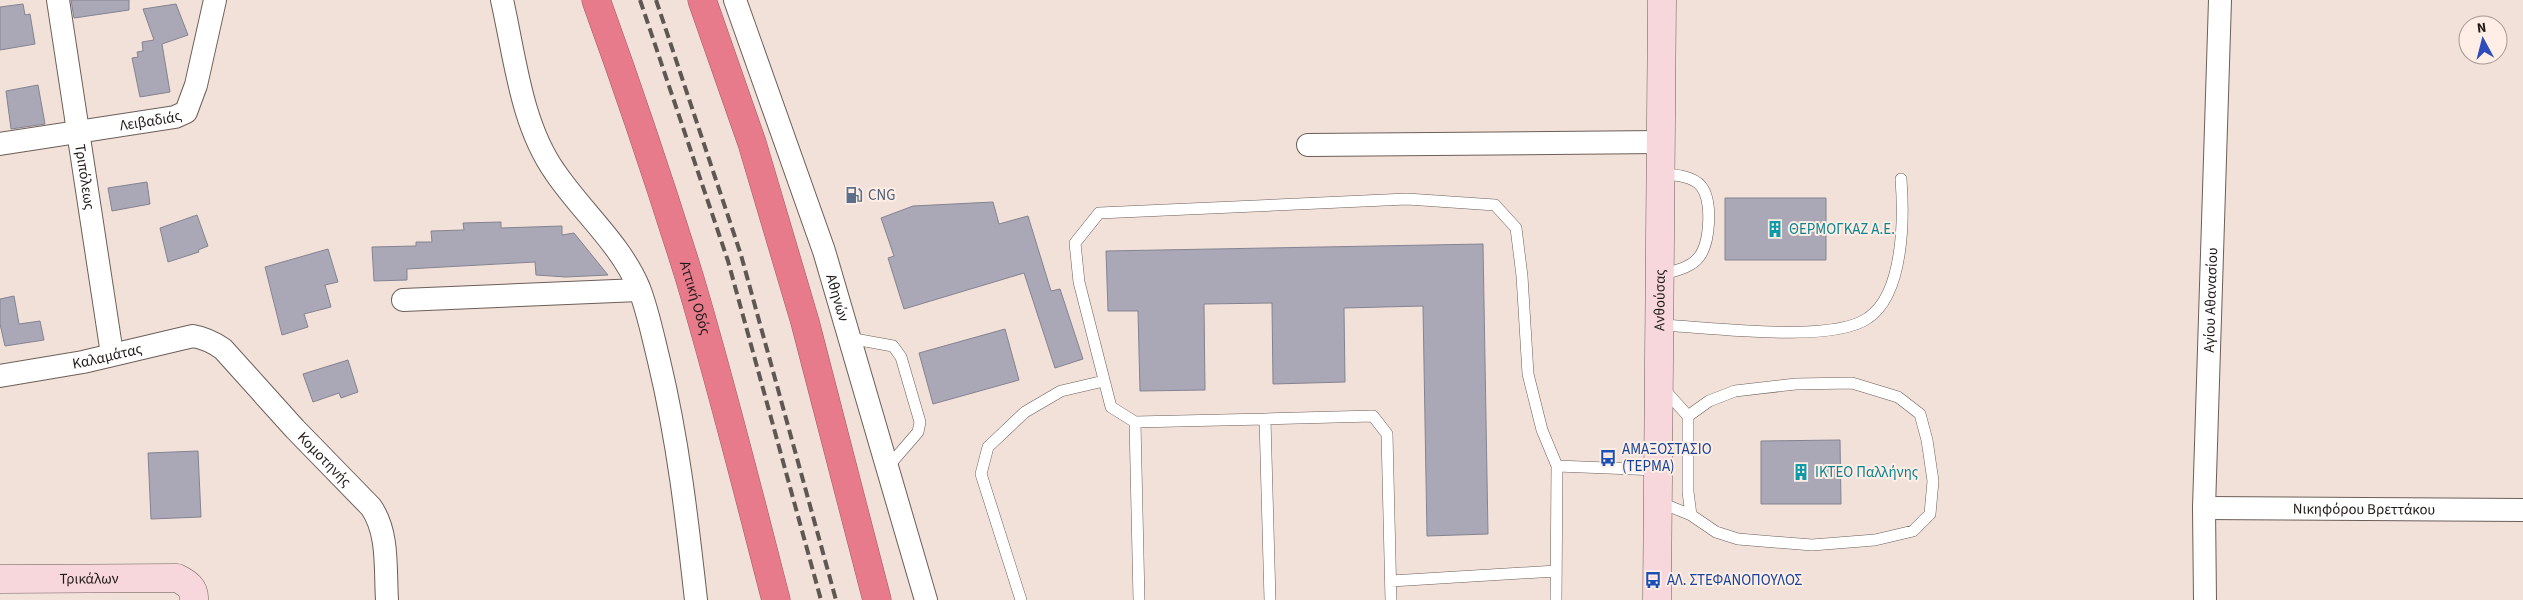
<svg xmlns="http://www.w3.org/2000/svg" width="2523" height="600" font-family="'Source Sans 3',sans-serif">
<rect width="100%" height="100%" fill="#f1e1d9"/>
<path fill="#aaa8b7" stroke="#858391" d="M 71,0 L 129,0 L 129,10 L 74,18 Z
M 23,4 L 25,15 L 30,14 L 35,44 L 0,50 L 0,7 Z
M 176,4 L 188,35 L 162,44 L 170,92 L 140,97 L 132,58 L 138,57 L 137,52 L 143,51 L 142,42 L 154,40 L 143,9 Z
M 38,85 L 45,124 L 11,129 L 6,91 Z
M 147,182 L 150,204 L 112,211 L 108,188 Z
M 1725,198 L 1826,198 L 1826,260 L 1725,260 Z
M 993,202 L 999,224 L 1028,216 L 1051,291 L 1060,289 L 1083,359 L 1055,368 L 1024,273 L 904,309 L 888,258 L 894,256 L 881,218 L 913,206 Z
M 197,215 L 208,246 L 198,250 L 199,252 L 168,262 L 160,228 Z
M 501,222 L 501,228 L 562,226 L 562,235 L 574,233 L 608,275 L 566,277 L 536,275 L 535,262 L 407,269 L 407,280 L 374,281 L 372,247 L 416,246 L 416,242 L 432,242 L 431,231 L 464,230 L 463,223 Z
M 1483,244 L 1488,534 L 1427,536 L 1423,306 L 1344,308 L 1345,382 L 1273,384 L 1272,303 L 1204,304 L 1205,390 L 1140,391 L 1138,311 L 1108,311 L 1106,251 Z
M 328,249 L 338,282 L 325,285 L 331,307 L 304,314 L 308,327 L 282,335 L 265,267 Z
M 14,296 L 19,324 L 40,321 L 44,340 L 5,346 L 0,324 L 0,299 Z
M 1005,329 L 1019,380 L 933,404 L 919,353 Z
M 348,360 L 358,392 L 341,398 L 339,393 L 313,402 L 303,374 Z
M 1840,440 L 1841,504 L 1761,504 L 1761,441 Z
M 198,451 L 201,517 L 151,519 L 148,453 Z"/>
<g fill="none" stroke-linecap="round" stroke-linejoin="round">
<g stroke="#6c5e58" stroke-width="12">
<path id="lane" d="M 1661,275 C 1673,271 1691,268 1699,257 C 1710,243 1713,201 1701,186 C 1692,175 1673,175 1661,174
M 1661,325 C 1708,327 1832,344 1868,318 C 1904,294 1904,218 1901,179
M 849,338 L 893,346 L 901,357 L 920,422 L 918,432 L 886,469
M 1662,387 L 1688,416 L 1688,492 L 1691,515
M 1265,419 L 1373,416 L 1387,434 L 1391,600
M 1135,422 L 1265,419 L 1270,600
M 1557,466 L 1658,470
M 1659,502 L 1691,515 L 1716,532 L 1738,539 L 1812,545 L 1875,540 L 1913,531 L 1930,514 L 1933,481 L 1927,440 L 1920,414 L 1898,397 L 1852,383 L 1796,384 L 1735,391 L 1709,401 L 1688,416
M 1391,581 L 1556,571
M 1021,600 L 981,474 L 988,447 L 1025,412 L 1061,391 L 1104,381
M 1139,600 L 1135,422 L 1111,407 L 1079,282 L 1075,243 L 1099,213 L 1407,199 L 1495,205 L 1516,228 L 1522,276 L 1528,374 L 1542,430 L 1557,466 L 1556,600"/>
</g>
<g stroke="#6c5e58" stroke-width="24">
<g id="street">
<path id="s1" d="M 58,0 L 112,354"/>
<path d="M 502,0 C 515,57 521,124 555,172 C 582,212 620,243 639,288 C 648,311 653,337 659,361 C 678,440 687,519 696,600"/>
<path id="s2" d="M 735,0 L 824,251 L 926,600"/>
<path id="s3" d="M 0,144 L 175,117 L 186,112 L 196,85 L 215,0"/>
<path d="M 1308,145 L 1660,142"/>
<path d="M 403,300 L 639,290"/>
<path id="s4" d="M 0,376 L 83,362 L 193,336 C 205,338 213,342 223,349 L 295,429 L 371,507 C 389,533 385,569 387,600"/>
<path id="s5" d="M 2204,508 L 2523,510"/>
<path id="s6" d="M 2205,600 L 2204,508 L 2220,0"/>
</g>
</g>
<g stroke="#6c5e58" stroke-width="29">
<g id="secondary">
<path id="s7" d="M 0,579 L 177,578 C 187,583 195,588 194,600"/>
<path id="s8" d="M 1657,600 L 1662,0"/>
</g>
</g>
<g stroke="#a15963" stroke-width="29">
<g id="highway">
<path id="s9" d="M 596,0 C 629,91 660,183 689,276 C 721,383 748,492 776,600"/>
<path d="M 702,0 L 752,143 L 805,322 L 877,600"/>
</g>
</g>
<use href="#lane" stroke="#fff" stroke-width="11"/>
<use href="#street" stroke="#fff" stroke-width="22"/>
<use href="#secondary" stroke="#f8d7dc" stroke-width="28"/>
<use href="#highway" stroke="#e77a8b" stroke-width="28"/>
<path stroke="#5f5752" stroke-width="4" stroke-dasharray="10 5" stroke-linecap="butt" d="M 640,0 L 728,261 L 821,600
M 656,0 L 741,255 L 836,600"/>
</g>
<defs>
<g id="fuel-bare" transform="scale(1.35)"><path d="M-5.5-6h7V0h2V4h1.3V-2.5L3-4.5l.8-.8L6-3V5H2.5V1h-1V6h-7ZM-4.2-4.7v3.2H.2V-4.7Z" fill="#5c6f8a" stroke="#feeee6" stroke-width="2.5" paint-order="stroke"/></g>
<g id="building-bare" transform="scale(1.35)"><path d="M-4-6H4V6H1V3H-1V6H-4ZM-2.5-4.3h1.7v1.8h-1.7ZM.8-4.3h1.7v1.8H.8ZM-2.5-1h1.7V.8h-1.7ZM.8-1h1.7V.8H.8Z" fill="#0f9aa8" stroke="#feeee6" stroke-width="2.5" paint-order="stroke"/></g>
<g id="bus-bare" transform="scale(1.35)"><path d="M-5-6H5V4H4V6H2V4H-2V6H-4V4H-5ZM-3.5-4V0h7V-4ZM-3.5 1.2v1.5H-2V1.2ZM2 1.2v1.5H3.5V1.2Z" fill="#1a4fb4" stroke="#feeee6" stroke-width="2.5" paint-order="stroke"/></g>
</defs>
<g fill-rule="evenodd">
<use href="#fuel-bare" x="854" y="195"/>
<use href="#building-bare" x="1775" y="229"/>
<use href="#bus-bare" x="1608" y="458"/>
<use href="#building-bare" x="1801" y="472"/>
<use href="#bus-bare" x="1653" y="580"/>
</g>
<g text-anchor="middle" stroke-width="4" stroke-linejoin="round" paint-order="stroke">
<g font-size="15" fill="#201b18" stroke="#feeee6">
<text dy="5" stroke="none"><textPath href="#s3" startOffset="152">Λειβαδιάς</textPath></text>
<text dy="5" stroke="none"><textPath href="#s1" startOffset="179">Τριπόλεως</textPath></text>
<text dy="5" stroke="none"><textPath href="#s9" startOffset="314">Αττική Οδός</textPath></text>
<text dy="5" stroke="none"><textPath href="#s2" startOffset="315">Αθηνών</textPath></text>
<text dy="5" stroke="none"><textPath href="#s8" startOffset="300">Ανθούσας</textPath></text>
<text dy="5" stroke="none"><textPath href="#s6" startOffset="300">Αγίου Αθανασίου</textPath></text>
<text dy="5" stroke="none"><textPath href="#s4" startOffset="109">Καλαμάτας</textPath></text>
<text dy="5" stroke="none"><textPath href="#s4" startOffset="380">Κομοτηνής</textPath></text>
<text dy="5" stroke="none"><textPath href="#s5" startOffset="160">Νικηφόρου Βρεττάκου</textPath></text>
<text dy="5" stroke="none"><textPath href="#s7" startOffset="89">Τρικάλων</textPath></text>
</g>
<g font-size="15" fill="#4e5e75" stroke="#feeee6" text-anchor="start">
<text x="868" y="200">CNG</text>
</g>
<g font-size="15" fill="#0d838f" stroke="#feeee6" text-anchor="start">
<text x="1789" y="234">ΘΕΡΜΟΓΚΑΖ Α.Ε.</text>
<text x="1815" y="477">ΙΚΤΕΟ Παλλήνης</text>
</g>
<g font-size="15" fill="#164399" stroke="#feeee6" text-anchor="start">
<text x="1622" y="454">ΑΜΑΞΟΣΤΑΣΙΟ<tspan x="1622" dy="17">(ΤΕΡΜΑ)</tspan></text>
<text x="1667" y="585">ΑΛ. ΣΤΕΦΑΝΟΠΟΥΛΟΣ</text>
</g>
</g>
<g transform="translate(2483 40) rotate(353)"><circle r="24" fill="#feeee6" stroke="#a59a94"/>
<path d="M0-4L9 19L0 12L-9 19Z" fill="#2e4dbd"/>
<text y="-8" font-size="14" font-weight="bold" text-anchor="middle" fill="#201b18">N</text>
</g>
</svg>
